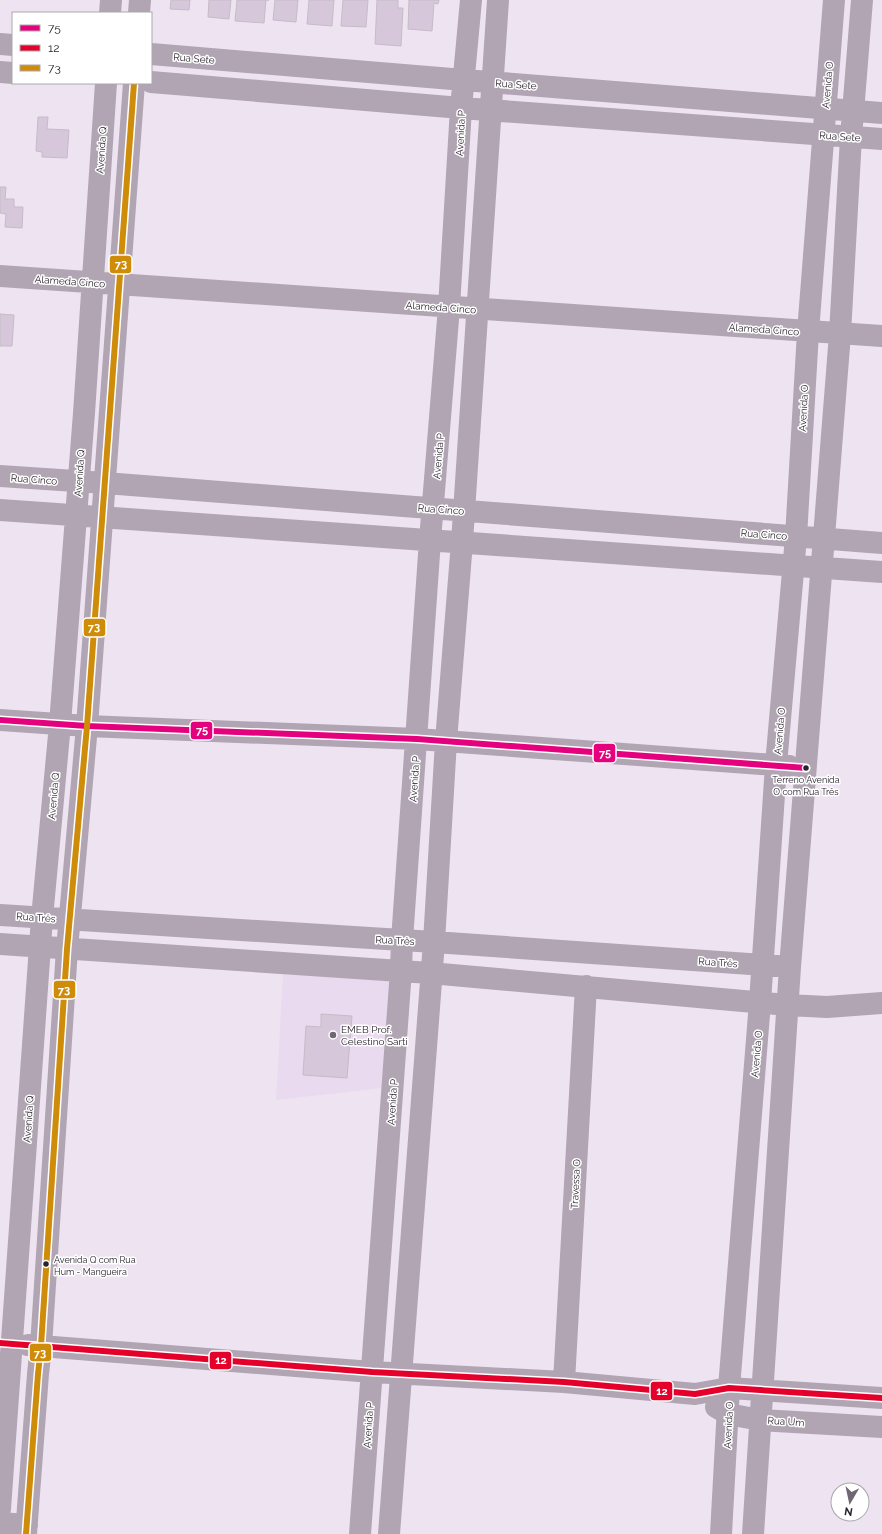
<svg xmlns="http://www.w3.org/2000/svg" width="882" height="1534" font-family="Raleway,sans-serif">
<rect width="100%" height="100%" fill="#eee4f1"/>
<path fill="#eadaef" d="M 283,974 L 392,981 L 382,1088 L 276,1100 Z"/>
<path fill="#d6c8da" stroke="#c4bcc6" d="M 171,0 L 190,0 L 189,10 L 170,9 Z
M 209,0 L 231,0 L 229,19 L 208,17 Z
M 237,0 L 269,0 L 266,0 L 264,23 L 235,21 Z
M 275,0 L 298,0 L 296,22 L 273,20 Z
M 309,0 L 334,0 L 332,26 L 307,24 Z
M 343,0 L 368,0 L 366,27 L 341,26 Z
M 377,0 L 398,0 L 398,8 L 403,8 L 401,46 L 375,44 Z
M 409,0 L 439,0 L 438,4 L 434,3 L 432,31 L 408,29 Z
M 38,117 L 48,117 L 47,129 L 69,130 L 67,158 L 42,157 L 42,152 L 36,151 Z
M 0,187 L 6,187 L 5,199 L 14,199 L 14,207 L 23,207 L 22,228 L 5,227 L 6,214 L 0,213 Z
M 0,314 L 14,315 L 12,346 L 0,346 Z
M 321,1014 L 352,1016 L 347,1078 L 303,1075 L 306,1026 L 321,1027 Z"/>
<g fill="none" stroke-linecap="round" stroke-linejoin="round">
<path stroke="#b1a5b4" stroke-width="22" d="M 110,13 L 111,0
M 139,13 L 140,0
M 0,44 L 13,45
M 151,54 L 464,80 L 882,113
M 0,72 L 13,73
M 151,82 L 461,108 L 882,139
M 0,276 L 882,336
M 0,476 L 105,483 L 882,543
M 0,510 L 882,572
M 0,720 L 87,726 L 417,739 L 789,766
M 0,915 L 434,942 L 777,966
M 0,944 L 430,973 L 788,1005 L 827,1007 L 882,1003
M 28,1345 L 372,1372 L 564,1382 L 695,1394 L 729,1388 L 882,1398
M 564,1382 L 586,986
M 716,1407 L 728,1414 L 760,1420 L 882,1427
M 0,1509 L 42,918 L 60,724 L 84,413 L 106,83
M 0,1523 L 27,1525
M 26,1534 L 38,1374 L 41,1346 L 67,949 L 87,726 L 134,83
M 360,1534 L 401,970 L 402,940 L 430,540 L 449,307 L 461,108 L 471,0
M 389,1534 L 434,942 L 446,741 L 462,542 L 498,0
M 721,1534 L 729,1388 L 760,1002 L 776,765 L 796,537 L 808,332 L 834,0
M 753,1534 L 790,967 L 840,334 L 851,137 L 862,0"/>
<g stroke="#fff" stroke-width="9">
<path id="bus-1" d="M 0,720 L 87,726 L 417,739 L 806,768"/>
</g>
<g stroke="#fff" stroke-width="9">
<path id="bus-2" d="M 0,1343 L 372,1372 L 564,1382 L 695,1394 L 729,1388 L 882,1398"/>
</g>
<g stroke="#fff" stroke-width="9">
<path id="bus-3" d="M 26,1534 L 38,1374 L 41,1346 L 67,949 L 87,726 L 134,83"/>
</g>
<use href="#bus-1" stroke="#e5007d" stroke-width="6"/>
<use href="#bus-2" stroke="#e4002b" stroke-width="6"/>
<use href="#bus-3" stroke="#ce8c09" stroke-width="6"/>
</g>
<g fill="#2a232c" stroke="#fff" stroke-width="1.5">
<circle cx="806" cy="768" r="3.5"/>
<circle cx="46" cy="1264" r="3.5"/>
</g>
<circle fill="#6f6771" stroke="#fff" stroke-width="1.5" cx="333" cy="1035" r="4"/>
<g text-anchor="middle" stroke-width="3" stroke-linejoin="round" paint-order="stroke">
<g font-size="9" fill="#2a232c" stroke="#fff">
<text x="806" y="783">Terreno Avenida<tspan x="806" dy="12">O com Rua Três</tspan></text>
<text x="54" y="1263" text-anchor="start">Avenida Q com Rua<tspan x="54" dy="12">Hum - Mangueira</tspan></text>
</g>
<g font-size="10" fill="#2a232c" stroke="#fff">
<text transform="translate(194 58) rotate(5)" y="4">Rua Sete</text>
<text transform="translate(516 84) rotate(4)" y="4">Rua Sete</text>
<text transform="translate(827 85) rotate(-85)" y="4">Avenida O</text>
<text transform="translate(460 133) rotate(-87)" y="4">Avenida P</text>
<text transform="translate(840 136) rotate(4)" y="4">Rua Sete</text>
<text transform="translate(101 150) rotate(-86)" y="4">Avenida Q</text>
<text transform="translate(70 281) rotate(4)" y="4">Alameda Cinco</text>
<text transform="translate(441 307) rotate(4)" y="4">Alameda Cinco</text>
<text transform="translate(764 329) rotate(4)" y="4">Alameda Cinco</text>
<text transform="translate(803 408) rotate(-87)" y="4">Avenida O</text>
<text transform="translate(438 456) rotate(-85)" y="4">Avenida P</text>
<text transform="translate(79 473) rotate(-86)" y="4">Avenida Q</text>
<text transform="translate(34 479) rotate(4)" y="4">Rua Cinco</text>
<text transform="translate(441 509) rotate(4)" y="4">Rua Cinco</text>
<text transform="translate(764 534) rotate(4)" y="4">Rua Cinco</text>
<text transform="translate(779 731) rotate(-85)" y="4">Avenida O</text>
<text transform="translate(414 779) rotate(-86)" y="4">Avenida P</text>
<text transform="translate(53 796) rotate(-85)" y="4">Avenida Q</text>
<text transform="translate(36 917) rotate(4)" y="4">Rua Três</text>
<text transform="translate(395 940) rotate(3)" y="4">Rua Três</text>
<text transform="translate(718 962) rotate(4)" y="4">Rua Três</text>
<text transform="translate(756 1054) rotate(-85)" y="4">Avenida O</text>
<text transform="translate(392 1102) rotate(-86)" y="4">Avenida P</text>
<text transform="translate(28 1119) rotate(-86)" y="4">Avenida Q</text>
<text transform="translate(575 1184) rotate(-87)" y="4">Travessa O</text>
<text transform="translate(786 1421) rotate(4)" y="4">Rua Um</text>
<text transform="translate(368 1425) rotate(-86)" y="4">Avenida P</text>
<text transform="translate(728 1425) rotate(-87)" y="4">Avenida O</text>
</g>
<g font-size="10" fill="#2a232c" stroke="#fff" text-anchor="start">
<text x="341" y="1033">EMEB Prof.<tspan x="341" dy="12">Celestino Sarti</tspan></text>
</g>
</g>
<g stroke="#fff" stroke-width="1.5">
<rect x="109" y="255" width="23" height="19" rx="4" fill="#ce8c09"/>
<rect x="83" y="618" width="23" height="19" rx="4" fill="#ce8c09"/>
<rect x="190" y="721" width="23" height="19" rx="4" fill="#e5007d"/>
<rect x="593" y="743" width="23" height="20" rx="4" fill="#e5007d"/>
<rect x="53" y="980" width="23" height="19" rx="4" fill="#ce8c09"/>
<rect x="29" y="1343" width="23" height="19" rx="4" fill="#ce8c09"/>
<rect x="209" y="1351" width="23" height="19" rx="4" fill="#e4002b"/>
<rect x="650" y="1381" width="23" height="20" rx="4" fill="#e4002b"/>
</g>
<g font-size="11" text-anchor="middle" font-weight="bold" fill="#fff">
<text x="121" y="268">73</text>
<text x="94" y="631">73</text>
<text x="202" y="734">75</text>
<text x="605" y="757">75</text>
<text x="64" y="994">73</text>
<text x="40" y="1357">73</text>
<text x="221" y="1364">12</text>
<text x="662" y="1395">12</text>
</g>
<rect x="12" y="12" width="140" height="72" fill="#ffffff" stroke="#aaa7ab"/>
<rect x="20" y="25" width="20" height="6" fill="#e5007d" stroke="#aaa7ab"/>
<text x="48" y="32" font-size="12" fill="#2a232c">75</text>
<rect x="20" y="45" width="20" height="6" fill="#e4002b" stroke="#aaa7ab"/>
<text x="48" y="52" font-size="12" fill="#2a232c">12</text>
<rect x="20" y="65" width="20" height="6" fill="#ce8c09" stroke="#aaa7ab"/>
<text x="48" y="72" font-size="12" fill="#2a232c">73</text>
<g transform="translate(850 1502) rotate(189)"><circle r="19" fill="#ffffff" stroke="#aaa7ab"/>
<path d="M0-3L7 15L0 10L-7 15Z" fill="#6f6771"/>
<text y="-6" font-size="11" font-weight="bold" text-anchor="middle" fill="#2a232c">N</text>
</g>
</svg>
